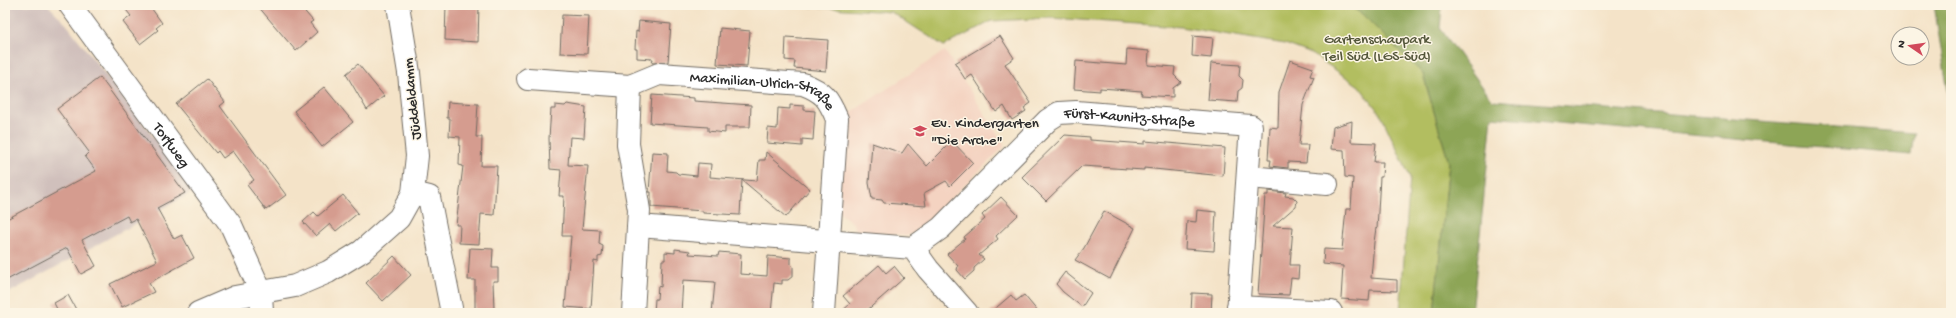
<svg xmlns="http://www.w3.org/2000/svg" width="1956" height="318" font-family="'Gochi Hand',sans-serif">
<rect width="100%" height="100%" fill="#fcf5e5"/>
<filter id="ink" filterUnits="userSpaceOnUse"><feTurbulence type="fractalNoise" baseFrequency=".025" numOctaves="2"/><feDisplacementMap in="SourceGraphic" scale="8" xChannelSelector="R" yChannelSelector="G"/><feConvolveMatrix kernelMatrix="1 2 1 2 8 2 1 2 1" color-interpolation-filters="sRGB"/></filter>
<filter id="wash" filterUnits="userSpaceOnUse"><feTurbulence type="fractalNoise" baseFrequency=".012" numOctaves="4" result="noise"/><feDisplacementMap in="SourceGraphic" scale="16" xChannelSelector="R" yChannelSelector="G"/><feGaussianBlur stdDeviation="0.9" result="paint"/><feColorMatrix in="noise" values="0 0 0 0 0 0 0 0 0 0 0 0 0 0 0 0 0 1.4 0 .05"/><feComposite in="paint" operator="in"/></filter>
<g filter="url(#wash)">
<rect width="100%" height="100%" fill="#f4e3c8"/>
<path fill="#f4d3c1" d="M 945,51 L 1005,146 L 918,230 L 910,235 L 857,232 L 852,222 L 838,212 L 844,117 Z"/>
<path fill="#d0c0bc" d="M 5,5 L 48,5 L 67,25 L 195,191 L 5,295 Z"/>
<path fill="#b2be60" stroke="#6e7446" d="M 784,5 L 1420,5 L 1423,74 L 1449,163 L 1434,313 L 1400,313 L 1410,177 L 1381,115 L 1359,86 L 1312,54 L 1285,44 L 1181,27 L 1051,18 L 992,21 L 944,46 L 891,12 Z"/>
<path fill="#8da556" stroke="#5c6840" d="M 1348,5 L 1442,5 L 1440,28 L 1492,100 L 1914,133 L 1911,155 L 1492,117 L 1472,313 L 1434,313 L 1449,163 L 1423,74 L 1362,14 Z
M 1934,5 L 1951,5 L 1951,111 Z"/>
<g id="blocks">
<path fill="#d59c8f" d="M 122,5 L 149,5 L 162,23 L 156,28 L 158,30 L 140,44 L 123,22 L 131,16 Z
M 257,5 L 299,5 L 313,21 L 310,23 L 317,32 L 296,51 Z
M 446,5 L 479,5 L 478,42 L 445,40 Z
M 562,15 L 589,16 L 587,54 L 560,53 Z
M 639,21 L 671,24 L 668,62 L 652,63 L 653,59 L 637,58 L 637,49 L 635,49 L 636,31 L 638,32 Z
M 720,28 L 750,31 L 747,66 L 717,64 Z
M 1000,36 L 1014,58 L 1005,64 L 1031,103 L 1024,108 L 1026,111 L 1012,120 L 1004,106 L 996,112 L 972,75 L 965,79 L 955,63 Z
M 1193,36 L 1213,38 L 1211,58 L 1192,56 Z
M 786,37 L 828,40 L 826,71 L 794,68 L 795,61 L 785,60 Z
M 1127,49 L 1149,51 L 1148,65 L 1175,67 L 1174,75 L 1181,82 L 1173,88 L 1173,97 L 1141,95 L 1142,91 L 1100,88 L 1100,91 L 1074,89 L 1076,61 L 1126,65 Z
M 1290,60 L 1313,68 L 1310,76 L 1314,77 L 1303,105 L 1299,145 L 1308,145 L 1306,163 L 1288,162 L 1288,168 L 1270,166 L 1271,160 L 1268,160 L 1270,127 L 1278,128 L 1279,92 Z
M 1211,63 L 1240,65 L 1239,76 L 1243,80 L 1242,88 L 1238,91 L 1237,102 L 1208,100 Z
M 358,64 L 384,96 L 367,110 L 346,74 Z
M 100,77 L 185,193 L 157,208 L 174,239 L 182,235 L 194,258 L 149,283 L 154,292 L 122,307 L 110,284 L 157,261 L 136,219 L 130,222 L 127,216 L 82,240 L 96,266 L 81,274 L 67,248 L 5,281 L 5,220 L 96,171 L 85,156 L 89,152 L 57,109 Z
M 207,79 L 225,102 L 220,106 L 286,195 L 266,210 L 247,185 L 254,180 L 233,151 L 223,158 L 218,151 L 216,153 L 176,104 Z
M 324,87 L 353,122 L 322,147 L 294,111 Z
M 652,95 L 694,98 L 694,101 L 751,105 L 750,127 L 725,127 L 725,133 L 708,131 L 708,127 L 650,123 Z
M 448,102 L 478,104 L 476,137 L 482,137 L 481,166 L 497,166 L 494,215 L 481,214 L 479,244 L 459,243 L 460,225 L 456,225 L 463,166 L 459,165 L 460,137 L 449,136 L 450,118 L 447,118 Z
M 567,104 L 586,107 L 584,138 L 570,137 L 568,165 L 588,166 L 582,229 L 600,230 L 599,244 L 603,246 L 602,256 L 598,257 L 598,262 L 594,261 L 591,309 L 565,307 L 571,236 L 562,236 L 564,196 L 559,196 L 561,170 L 550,169 L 549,138 L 551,109 L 555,109 L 555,105 L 565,106 Z
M 790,105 L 804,106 L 804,110 L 815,111 L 813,140 L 802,139 L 802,146 L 767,143 L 768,128 L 777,129 L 778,108 L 790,109 Z
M 1352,121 L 1351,142 L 1376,143 L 1374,162 L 1383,162 L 1382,177 L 1380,177 L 1377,229 L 1376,228 L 1374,242 L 1371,278 L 1397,280 L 1397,291 L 1370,290 L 1369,301 L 1341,299 L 1343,266 L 1323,264 L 1324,249 L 1342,250 L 1346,209 L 1351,209 L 1353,178 L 1345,177 L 1344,150 L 1331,149 L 1333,127 Z
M 1065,135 L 1090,137 L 1090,140 L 1145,144 L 1145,141 L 1225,148 L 1223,176 L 1144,168 L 1144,170 L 1082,166 L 1046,201 L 1022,177 Z
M 952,141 L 973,163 L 950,186 L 946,181 L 924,193 L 926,206 L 884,203 L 882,200 L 872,199 L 869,183 L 872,143 L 902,153 L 908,144 L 927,166 Z
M 652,152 L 668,153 L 667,171 L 676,172 L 678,174 L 697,176 L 698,163 L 711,164 L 710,177 L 757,181 L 759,160 L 765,160 L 766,152 L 810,189 L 786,217 L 742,180 L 740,215 L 703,213 L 703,211 L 651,207 L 651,192 L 649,192 Z
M 1268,191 L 1286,193 L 1285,196 L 1293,197 L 1297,201 L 1296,206 L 1273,226 L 1293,227 L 1290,265 L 1299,265 L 1298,279 L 1291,278 L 1289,295 L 1258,294 L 1265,195 L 1268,195 Z
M 343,195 L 358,213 L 336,231 L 330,224 L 316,236 L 303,222 L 314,212 L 318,216 Z
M 1001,197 L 1018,215 L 996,236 L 998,239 L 979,255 L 984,259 L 974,268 L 974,271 L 965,279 L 957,270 L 958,266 L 947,254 L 965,239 L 964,237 L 985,219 L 982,215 Z
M 1197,210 L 1216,212 L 1214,251 L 1185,249 L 1187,221 L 1196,222 Z
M 1104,211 L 1135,228 L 1110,279 L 1075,260 L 1084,248 Z
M 470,248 L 493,249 L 492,268 L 498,268 L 498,281 L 493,281 L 494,310 L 475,310 L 475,280 L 468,280 Z
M 675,249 L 690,251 L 689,254 L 718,256 L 719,252 L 741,254 L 740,274 L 767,276 L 768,256 L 791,258 L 791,264 L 793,267 L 793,276 L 788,280 L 782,280 L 782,284 L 774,283 L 771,313 L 712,313 L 715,282 L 683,280 L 681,313 L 654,313 L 655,299 L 657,299 L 658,286 L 661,287 L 662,260 L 665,260 L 665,252 L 675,253 Z
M 394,256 L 411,275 L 383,301 L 366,283 Z
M 879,265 L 886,273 L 894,266 L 904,278 L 864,313 L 840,313 L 850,304 L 843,296 Z
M 1065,272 L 1091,293 L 1082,307 L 1063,292 L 1056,284 Z
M 1192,293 L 1212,294 L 1211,313 L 1191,313 Z
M 68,295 L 78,313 L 59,313 L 54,303 Z
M 1011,295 L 1016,301 L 1024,295 L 1039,313 L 990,313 Z"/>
</g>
</g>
<g filter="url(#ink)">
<use href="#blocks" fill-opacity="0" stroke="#716b62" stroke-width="1"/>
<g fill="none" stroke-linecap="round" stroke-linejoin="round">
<g stroke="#716b62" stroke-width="24">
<g id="minor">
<path id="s1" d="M 70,5 L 231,225 L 261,292 L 262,313"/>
<path id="s2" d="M 528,79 L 630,86 L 659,74 L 803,84 C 824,92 828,98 837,119 L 824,313"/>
<path d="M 630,86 L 628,144 L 639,210 L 633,313"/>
<path d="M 1249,177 L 1327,184"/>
<path d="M 413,193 L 429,197 L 452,313"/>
<path d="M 639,226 L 913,248 L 928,269 L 967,313"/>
<path id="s3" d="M 913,248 L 941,228 L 1048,120 L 1059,113 L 1076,112 L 1251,126 L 1238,313"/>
<path d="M 1238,307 L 1331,312"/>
<path d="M 198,313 L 235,297 L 295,286 L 328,272 L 362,251 L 399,218 L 413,193 L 417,156 L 409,73 L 398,5"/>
</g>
</g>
<use href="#minor" stroke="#fff" stroke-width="22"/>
</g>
</g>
<defs>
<g id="school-bare" transform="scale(1.08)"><path d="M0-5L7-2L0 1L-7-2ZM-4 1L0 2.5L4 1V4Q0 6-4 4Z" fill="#d1495b" stroke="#fcf5e5" stroke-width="2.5" paint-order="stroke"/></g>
</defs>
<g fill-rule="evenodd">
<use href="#school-bare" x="920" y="131"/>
</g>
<g text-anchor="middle" stroke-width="3" stroke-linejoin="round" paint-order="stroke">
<g font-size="15" fill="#54573b" stroke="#fcf5e5">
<text x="1377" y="43">Gartenschaupark<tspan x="1377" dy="17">Teil Süd (LGS-Süd)</tspan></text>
</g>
<g font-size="15" fill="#2b2b2b" stroke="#fcf5e5">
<text dy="5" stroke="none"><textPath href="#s2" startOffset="241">Maximilian-Ulrich-Straße</textPath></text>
<text transform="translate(411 99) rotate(-96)" y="5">Jüddeldamm</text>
<text dy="5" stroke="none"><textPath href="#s3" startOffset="270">Fürst-Kaunitz-Straße</textPath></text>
<text dy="5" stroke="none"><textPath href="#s1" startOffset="173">Torfweg</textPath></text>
</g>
<g font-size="15" fill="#2b2b2b" stroke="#fcf5e5" text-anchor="start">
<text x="931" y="127">Ev. Kindergarten<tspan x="931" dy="17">"Die Arche"</tspan></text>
</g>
</g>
<rect width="1956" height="318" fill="none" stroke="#fcf5e5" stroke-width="20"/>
<g transform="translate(1910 46) rotate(283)"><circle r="19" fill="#fcf5e5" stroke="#a8a49b"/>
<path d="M0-3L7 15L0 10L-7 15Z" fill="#d1495b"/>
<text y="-6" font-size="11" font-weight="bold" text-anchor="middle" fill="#2b2b2b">N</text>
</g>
</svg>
